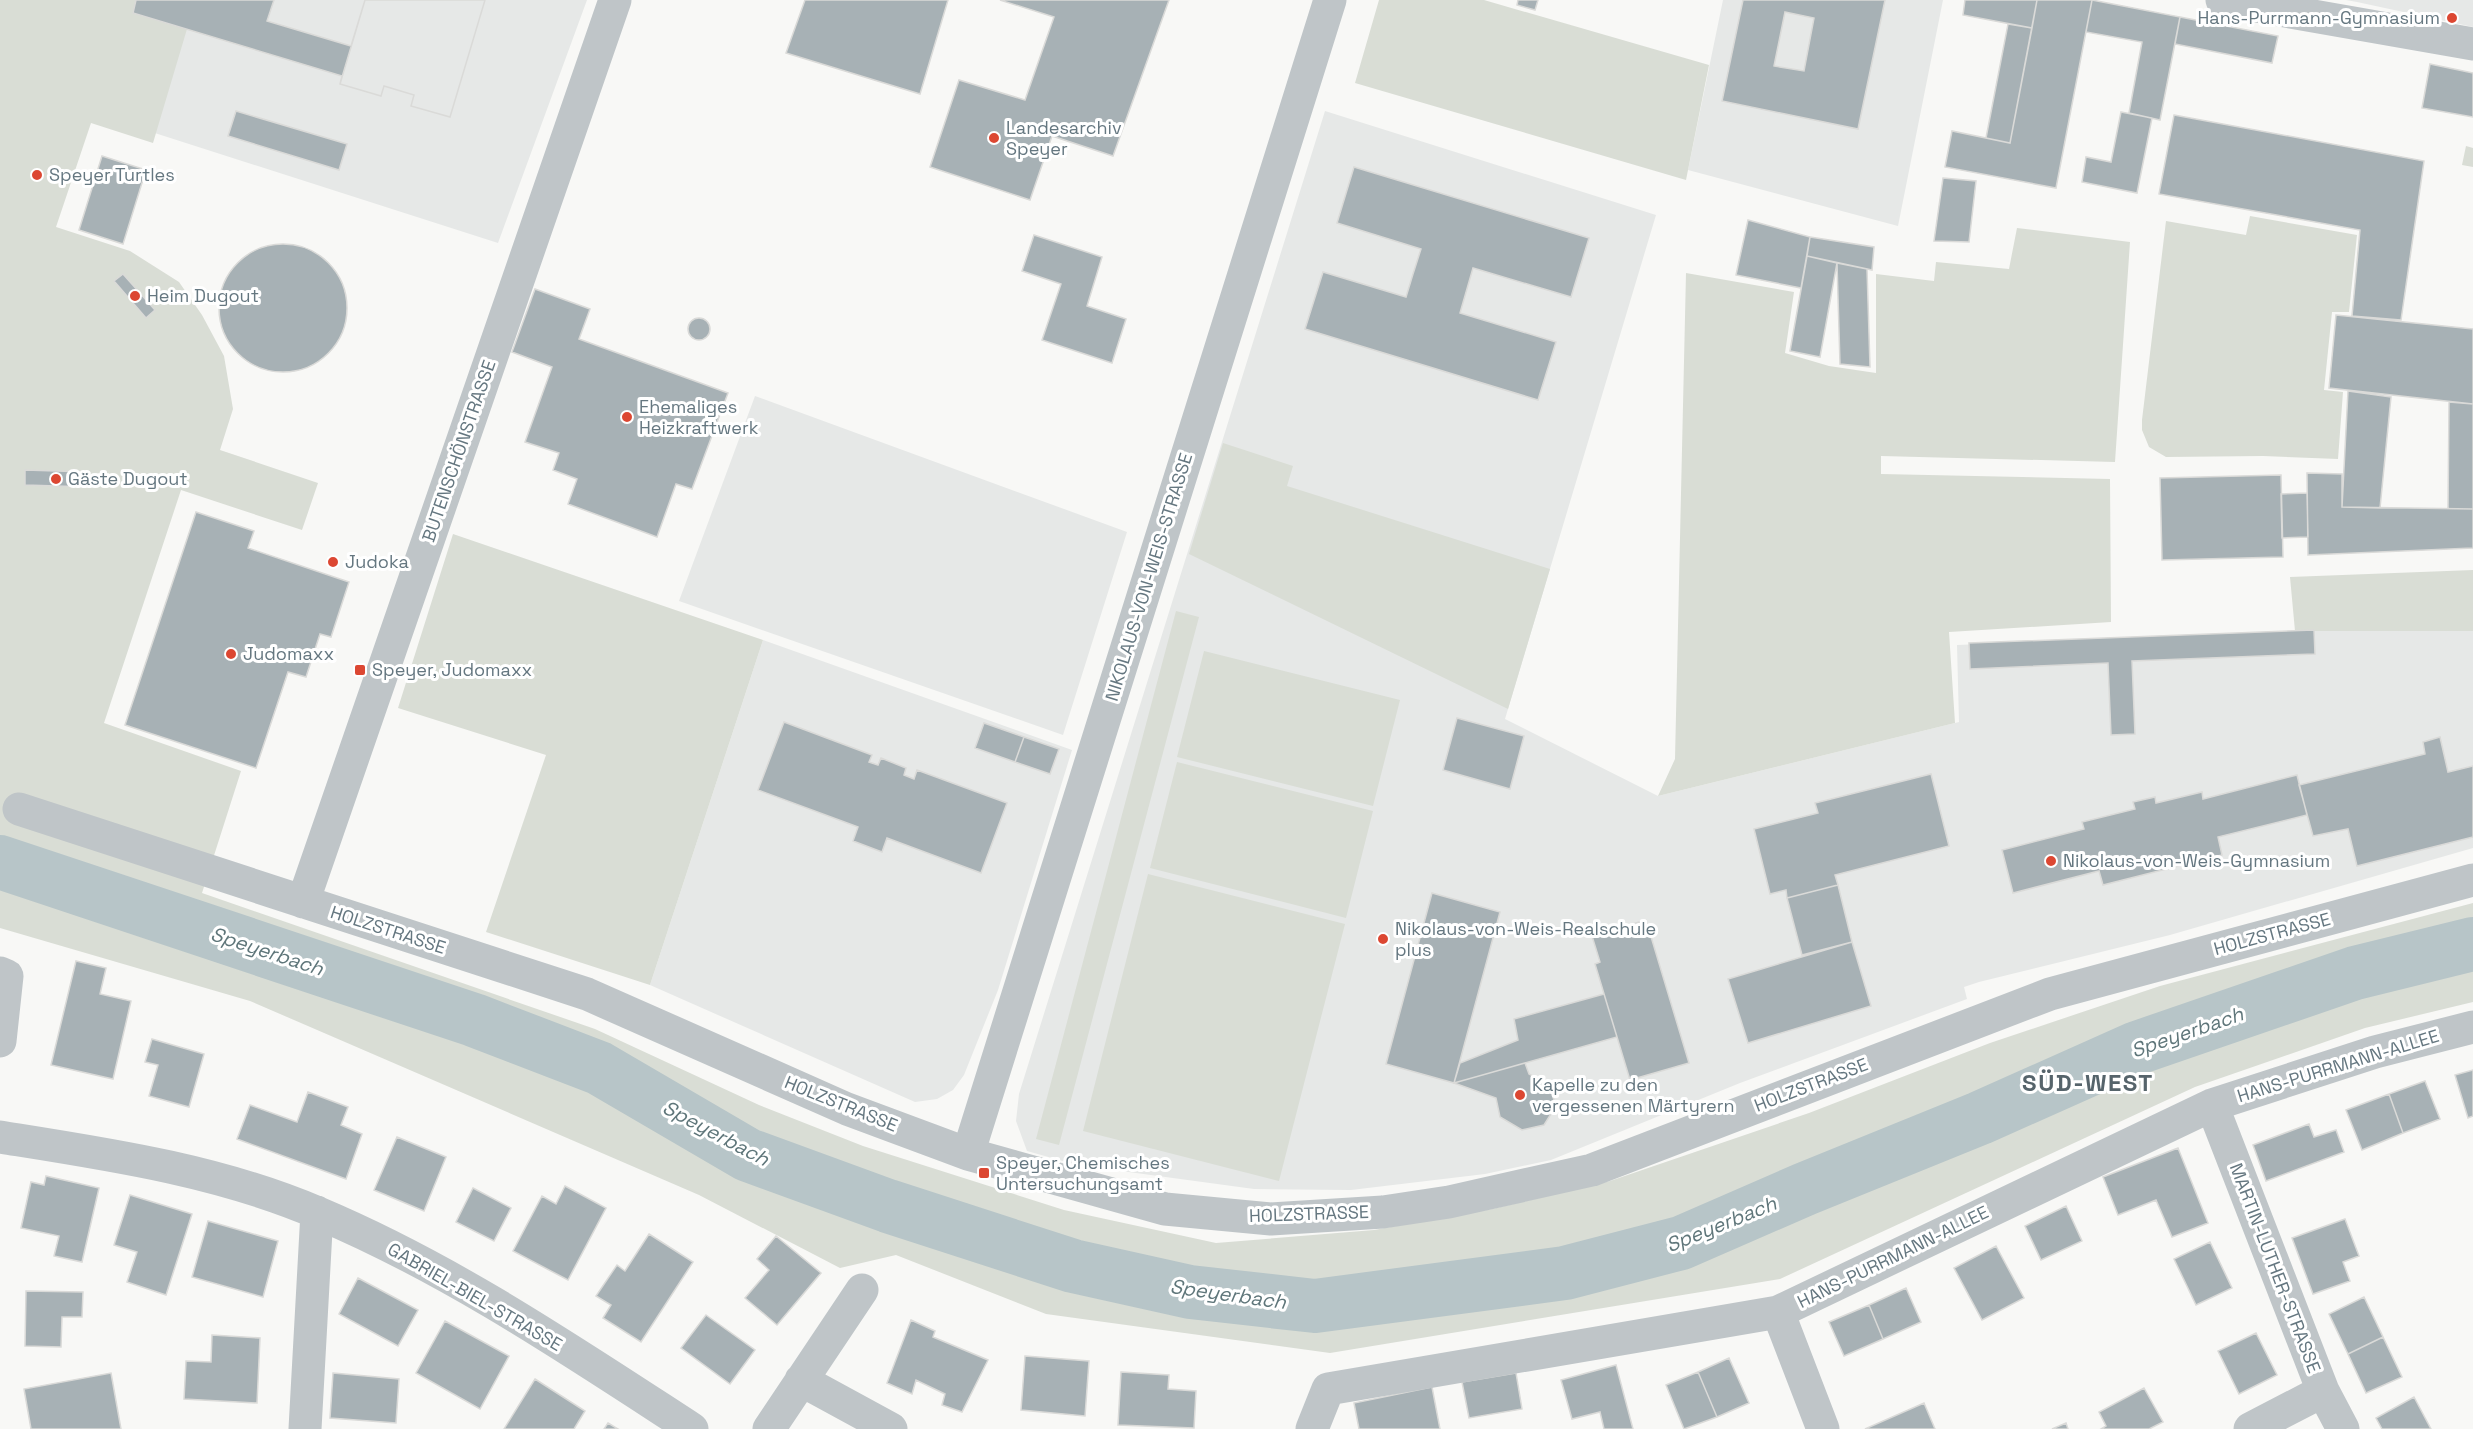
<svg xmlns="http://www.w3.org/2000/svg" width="2473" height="1429" font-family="'Space Grotesk',sans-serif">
<rect width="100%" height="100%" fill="#f8f8f6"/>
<path fill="#e6e8e7" d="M 96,0 L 587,0 L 498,243 L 108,118 Z
M 1723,0 L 1943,0 L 1898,226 L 1688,170 Z
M 2346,0 L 2473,0 L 2473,27 L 2357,2 Z
M 1325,111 L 1656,215 L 1505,719 L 1658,796 L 1959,722 L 1957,645 L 2314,630 L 2473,631 L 2473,848 L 2170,935 L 1979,982 L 1964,987 L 1967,999 L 1740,1083 L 1551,1160 L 1485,1174 L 1351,1190 L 1254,1189 L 1077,1165 L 1027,1151 L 1016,1121 L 1019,1094 Z
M 755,396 L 1127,532 L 1063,735 L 679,601 Z
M 763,640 L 1072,750 L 998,990 L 964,1075 L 953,1090 L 937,1099 L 915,1102 L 650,985 Z"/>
<path fill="#d9ddd5" d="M 0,0 L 136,0 L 133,13 L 187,29 L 153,143 L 91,123 L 56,227 L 130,251 L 179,282 L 202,315 L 224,356 L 233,409 L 220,450 L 318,483 L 302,530 L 181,490 L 104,723 L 241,771 L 202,893 L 595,1029 L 759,1105 L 863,1146 L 1064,1210 L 1216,1243 L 1374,1230 L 1492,1209 L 1610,1181 L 1809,1113 L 1990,1043 L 2160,986 L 2473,903 L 2473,1002 L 2365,1028 L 2195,1087 L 1780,1279 L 1330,1353 L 1046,1314 L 896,1255 L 840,1268 L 699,1195 L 250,1001 L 0,928 Z
M 1379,0 L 1484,0 L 1709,65 L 1686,180 L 1355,83 Z
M 2466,146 L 2473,148 L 2473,167 L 2462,165 Z
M 2250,216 L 2357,235 L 2349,312 L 2332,312 L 2324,390 L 2343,392 L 2338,459 L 2263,456 L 2166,457 L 2149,447 L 2142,430 L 2142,420 L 2166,221 L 2246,235 Z
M 2017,228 L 2130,242 L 2115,462 L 1881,456 L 1881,474 L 2110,479 L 2111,622 L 1949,632 L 1955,723 L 1658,796 L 1675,759 L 1686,273 L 1794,292 L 1785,353 L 1829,366 L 1876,373 L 1876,274 L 1934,281 L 1936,262 L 2009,269 Z
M 1223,443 L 1293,466 L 1287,486 L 1550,569 L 1508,709 L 1189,554 Z
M 453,534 L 763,640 L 650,985 L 486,932 L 546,755 L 398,708 Z
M 2473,570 L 2473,631 L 2295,631 L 2290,577 Z
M 1176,611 L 1199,617 L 1059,1145 L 1036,1139 Z
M 1204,651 L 1400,700 L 1373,806 L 1177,757 Z
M 1177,762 L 1373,811 L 1346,918 L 1150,868 Z
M 1148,874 L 1345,924 L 1279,1181 L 1083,1131 Z"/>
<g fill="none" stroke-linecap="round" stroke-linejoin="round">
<path stroke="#b7c5c8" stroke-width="54" d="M 0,862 L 474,1020 L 599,1068 L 748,1155 L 888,1206 L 1073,1266 L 1190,1292 L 1315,1306 L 1565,1273 L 1681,1243 L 1805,1189 L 1980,1118 L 2137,1048 L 2355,973 L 2473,944"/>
</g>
<path fill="#a7b1b5" stroke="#dadad8" stroke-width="1.5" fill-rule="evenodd" d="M 136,0 L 274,0 L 267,21 L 351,46 L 365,0 L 485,0 L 450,117 L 411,106 L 414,95 L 384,86 L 381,96 L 340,84 L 342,76 L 133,13 Z
M 365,0 L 485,0 L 450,117 L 411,106 L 414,95 L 384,86 L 381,96 L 340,84 Z
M 805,0 L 948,0 L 920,94 L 786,53 Z
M 1000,0 L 1169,0 L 1113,156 L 1052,136 L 1030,200 L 930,167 L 959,80 L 1025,100 L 1054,17 Z
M 1518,0 L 1538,0 L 1535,10 L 1517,5 Z
M 1743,0 L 1885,0 L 1858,129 L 1722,101 ZM 1785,12 L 1814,18 L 1804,71 L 1774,66 Z
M 1965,0 L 2037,0 L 2032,28 L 1963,15 Z
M 2037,0 L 2092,0 L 2056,188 L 1945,167 L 1952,131 L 2010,143 Z
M 2092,0 L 2180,17 L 2160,120 L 2129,113 L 2142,42 L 2086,32 Z
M 2180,17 L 2278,36 L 2272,63 L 2175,44 Z
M 2008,24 L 2032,28 L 2010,143 L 1986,138 Z
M 2430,64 L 2473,73 L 2473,117 L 2422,108 Z
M 236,111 L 347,144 L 339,170 L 228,136 Z
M 2121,112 L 2152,118 L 2137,193 L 2082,182 L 2086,157 L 2111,162 Z
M 2174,115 L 2424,161 L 2401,320 L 2352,316 L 2360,230 L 2159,194 Z
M 102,156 L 146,170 L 123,244 L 79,230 Z
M 1354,167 L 1589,238 L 1571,297 L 1473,268 L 1460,313 L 1556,342 L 1538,400 L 1305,329 L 1323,272 L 1406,297 L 1413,274 L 1421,249 L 1337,223 Z
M 1943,178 L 1976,181 L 1969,242 L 1934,241 Z
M 1748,220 L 1810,237 L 1801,288 L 1736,275 Z
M 1034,235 L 1102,257 L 1087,306 L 1126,319 L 1112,363 L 1042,340 L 1061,284 L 1022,271 Z
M 1810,237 L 1874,247 L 1872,270 L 1807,256 Z
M219 308a64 64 0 1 1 128 0a64 64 0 1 1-128 0Z
M 1807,256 L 1837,263 L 1820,357 L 1790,351 Z
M 1837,263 L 1867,269 L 1870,367 L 1840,364 Z
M 123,274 L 155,310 L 146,318 L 114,281 Z
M 535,289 L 590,309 L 579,339 L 728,393 L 692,489 L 676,484 L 657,537 L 568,504 L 577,479 L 553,470 L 559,453 L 525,442 L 552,367 L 512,352 Z
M 2336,315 L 2473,329 L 2473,404 L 2329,388 Z
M688 329a11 11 0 1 1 22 0a11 11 0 1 1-22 0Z
M 2348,391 L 2391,397 L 2380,508 L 2342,507 Z
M 2449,402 L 2473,404 L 2473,509 L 2448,509 Z
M 25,470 L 88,472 L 88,487 L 25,485 Z
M 2307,473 L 2342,474 L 2342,507 L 2473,509 L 2473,548 L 2308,555 Z
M 2281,475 L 2283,557 L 2162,560 L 2160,478 Z
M 2307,493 L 2308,537 L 2282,538 L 2281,494 Z
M 196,512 L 254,531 L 248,548 L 349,582 L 331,637 L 320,634 L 306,677 L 288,672 L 256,768 L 125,725 Z
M 2314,630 L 2315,654 L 2132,661 L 2135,734 L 2111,735 L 2108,663 L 1970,669 L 1969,643 Z
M 1457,718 L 1524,736 L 1510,789 L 1443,770 Z
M 784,722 L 872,755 L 869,762 L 878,765 L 881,758 L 906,768 L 904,775 L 914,779 L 917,770 L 1007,803 L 981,873 L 887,838 L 882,852 L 853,841 L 858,827 L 758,790 Z
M 984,723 L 1024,737 L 1015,762 L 975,748 Z
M 1024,737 L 1059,749 L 1050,774 L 1015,762 Z
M 2440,737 L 2448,772 L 2473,766 L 2473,837 L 2357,866 L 2348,829 L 2313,836 L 2299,785 L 2425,754 L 2423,742 Z
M 1931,774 L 1949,846 L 1835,875 L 1838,885 L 1787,898 L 1786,890 L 1770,894 L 1754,829 L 1818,813 L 1815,803 Z
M 2297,775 L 2307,815 L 2218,837 L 2222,855 L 2103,885 L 2099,871 L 2013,893 L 2002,850 L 2084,829 L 2082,822 L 2135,809 L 2133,802 L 2155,797 L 2156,803 L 2202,792 L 2203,799 Z
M 1838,885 L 1852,942 L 1802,955 L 1787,898 Z
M 1432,893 L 1500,912 L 1454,1083 L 1386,1064 Z
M 1646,920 L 1689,1063 L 1630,1080 L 1595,964 L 1600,962 L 1592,936 Z
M 1852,942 L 1871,1006 L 1748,1043 L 1728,979 Z
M 76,961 L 106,968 L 100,994 L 131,1001 L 113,1079 L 51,1065 Z
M 1604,994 L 1617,1037 L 1454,1083 L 1460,1063 L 1518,1040 L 1514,1019 Z
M 152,1039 L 204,1054 L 189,1107 L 149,1096 L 158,1065 L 145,1062 Z
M 1525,1063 L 1529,1074 L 1549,1085 L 1556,1106 L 1544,1125 L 1522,1130 L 1500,1117 L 1496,1098 L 1454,1083 Z
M 2473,1070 L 2473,1116 L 2468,1118 L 2455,1075 Z
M 2425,1081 L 2440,1119 L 2403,1133 L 2389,1094 Z
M 308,1092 L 348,1107 L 341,1125 L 362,1134 L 346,1179 L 237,1139 L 250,1105 L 297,1122 Z
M 2389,1094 L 2403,1133 L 2362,1150 L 2346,1110 Z
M 2309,1124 L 2314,1137 L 2336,1130 L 2344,1152 L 2266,1181 L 2253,1145 Z
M 397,1137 L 446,1157 L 424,1211 L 374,1190 Z
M 2178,1148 L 2208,1223 L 2172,1237 L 2156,1200 L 2118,1215 L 2103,1177 Z
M 46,1176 L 99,1188 L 82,1262 L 54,1256 L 59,1236 L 21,1228 L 31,1182 L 44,1185 Z
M 565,1186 L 606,1208 L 568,1280 L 513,1251 L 542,1196 L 556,1204 Z
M 473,1188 L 511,1208 L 494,1241 L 456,1222 Z
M 130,1195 L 192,1214 L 166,1295 L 127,1282 L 137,1252 L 114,1245 Z
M 2066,1206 L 2082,1241 L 2041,1260 L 2025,1226 Z
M 2345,1219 L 2359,1256 L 2343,1262 L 2350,1281 L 2313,1294 L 2292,1238 Z
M 208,1221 L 278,1241 L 263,1297 L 192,1277 Z
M 649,1234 L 693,1262 L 641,1342 L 603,1318 L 611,1305 L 596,1296 L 617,1265 L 625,1271 Z
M 776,1236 L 821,1273 L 777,1325 L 745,1298 L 769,1270 L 757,1259 Z
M 2210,1242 L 2232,1288 L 2196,1305 L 2174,1259 Z
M 1996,1246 L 2024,1298 L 1982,1320 L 1954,1268 Z
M 358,1278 L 418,1310 L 398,1346 L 339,1314 Z
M 1906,1288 L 1921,1322 L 1883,1339 L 1869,1305 Z
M 26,1291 L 83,1292 L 82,1317 L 62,1317 L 61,1347 L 25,1346 Z
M 2364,1297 L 2383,1337 L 2348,1354 L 2329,1314 Z
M 1869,1305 L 1883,1339 L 1844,1356 L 1829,1322 Z
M 706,1315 L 755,1350 L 730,1384 L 681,1348 Z
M 911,1320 L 935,1331 L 933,1337 L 988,1360 L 962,1412 L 942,1405 L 945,1394 L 916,1380 L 912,1394 L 887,1383 Z
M 445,1321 L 509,1356 L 480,1409 L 416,1373 Z
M 2256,1333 L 2277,1375 L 2239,1394 L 2218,1351 Z
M 212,1335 L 260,1338 L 257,1403 L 184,1399 L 186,1361 L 211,1362 Z
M 2383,1337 L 2402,1377 L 2366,1393 L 2348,1354 Z
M 1025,1356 L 1089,1361 L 1085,1416 L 1021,1410 Z
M 1729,1358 L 1749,1403 L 1717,1417 L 1698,1372 Z
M 1616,1365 L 1633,1429 L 1604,1429 L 1600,1412 L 1572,1419 L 1561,1380 Z
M 1121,1372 L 1169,1375 L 1168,1389 L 1196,1391 L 1194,1428 L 1118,1425 Z
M 1698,1372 L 1717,1417 L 1684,1429 L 1666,1385 Z
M 111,1373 L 121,1429 L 31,1429 L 24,1389 Z
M 333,1373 L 399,1379 L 396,1423 L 330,1418 Z
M 1516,1373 L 1522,1409 L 1469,1418 L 1462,1382 Z
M 535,1379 L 585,1411 L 574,1429 L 504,1429 Z
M 1432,1387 L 1440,1429 L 1359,1429 L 1354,1403 Z
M 2144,1388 L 2163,1422 L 2149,1429 L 2101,1429 L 2106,1426 L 2099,1412 Z
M 2414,1397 L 2431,1429 L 2382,1429 L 2376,1418 Z
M 1924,1403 L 1935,1429 L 1865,1429 Z
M 608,1423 L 618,1429 L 604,1429 Z
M 2066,1423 L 2068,1429 L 2052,1429 Z"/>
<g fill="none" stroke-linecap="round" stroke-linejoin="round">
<path stroke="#bfc5c8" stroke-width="33" d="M 2222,0 L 2473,44
M 19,809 L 587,994 L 847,1109 L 968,1154 L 1165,1209 L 1271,1219 L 1383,1212 L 1449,1202 L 1592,1170 L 2050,994 L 2473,880
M 303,902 L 615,0
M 0,973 L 7,976 L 0,1041
M 2212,1105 L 2323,1391 L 2343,1429
M 0,1137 C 107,1154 218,1170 318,1213 C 451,1269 572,1351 692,1429
M 968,1154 L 1330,0
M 1778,1312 L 1823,1429
M 801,1380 L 891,1429
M 305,1429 L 317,1212
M 769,1429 L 862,1290
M 1312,1429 L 1328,1389 L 1778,1312 L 2212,1105 L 2375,1052 L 2473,1027
M 2250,1429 L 2323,1391"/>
</g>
<g fill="#dc4732" stroke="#fff" stroke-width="2">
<circle cx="2452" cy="18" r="6"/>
<circle cx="994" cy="138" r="6"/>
<circle cx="37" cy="175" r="6"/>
<circle cx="135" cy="296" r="6"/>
<circle cx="627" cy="417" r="6"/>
<circle cx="56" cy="479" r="6"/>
<circle cx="333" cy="562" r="6"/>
<circle cx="231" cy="654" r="6"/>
<rect x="354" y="664" width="12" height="12" rx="3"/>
<circle cx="2051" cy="861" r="6"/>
<circle cx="1383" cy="939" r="6"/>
<circle cx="1520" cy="1095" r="6"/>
<rect x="978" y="1167" width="12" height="12" rx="3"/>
</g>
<g text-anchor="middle" stroke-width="6" stroke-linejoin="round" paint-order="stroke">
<g font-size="18" fill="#657780" stroke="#fff" text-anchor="start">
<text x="2440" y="24" text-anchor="end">Hans-Purrmann-Gymnasium</text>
<text x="1006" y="134">Landesarchiv<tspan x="1006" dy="21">Speyer</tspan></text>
<text x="49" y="181">Speyer Turtles</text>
<text x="147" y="302">Heim Dugout</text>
<text x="639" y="413">Ehemaliges<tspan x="639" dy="21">Heizkraftwerk</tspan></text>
<text x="68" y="485">Gäste Dugout</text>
<text x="345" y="568">Judoka</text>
<text x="243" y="660">Judomaxx</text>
<text x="372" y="676">Speyer, Judomaxx</text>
<text x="2063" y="867">Nikolaus-von-Weis-Gymnasium</text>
<text x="1395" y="935">Nikolaus-von-Weis-Realschule<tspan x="1395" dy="21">plus</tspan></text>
<text x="1532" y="1091">Kapelle zu den<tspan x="1532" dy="21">vergessenen Märtyrern</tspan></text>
<text x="996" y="1169">Speyer, Chemisches<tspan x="996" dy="21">Untersuchungsamt</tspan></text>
</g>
<g font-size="18" fill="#657780" stroke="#fff">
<text transform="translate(459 451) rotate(-71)" y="6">BUTENSCHÖNSTRASSE</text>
<text transform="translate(1149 577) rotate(-73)" y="6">NIKOLAUS-VON-WEIS-STRASSE</text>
<text transform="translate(388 930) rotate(18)" y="6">HOLZSTRASSE</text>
<text transform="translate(2272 934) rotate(-15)" y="6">HOLZSTRASSE</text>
<text transform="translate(2338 1066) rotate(-17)" y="6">HANS-PURRMANN-ALLEE</text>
<text transform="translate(1811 1085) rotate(-21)" y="6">HOLZSTRASSE</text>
<text transform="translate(841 1104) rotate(22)" y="6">HOLZSTRASSE</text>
<text transform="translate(1309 1214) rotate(-2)" y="6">HOLZSTRASSE</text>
<text transform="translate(1893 1257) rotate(-26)" y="6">HANS-PURRMANN-ALLEE</text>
<text transform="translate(2275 1268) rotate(69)" y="6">MARTIN-LUTHER-STRASSE</text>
<text transform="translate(475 1297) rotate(30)" y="6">GABRIEL-BIEL-STRASSE</text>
</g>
<g font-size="20" font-style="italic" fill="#5f767a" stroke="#fff">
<text transform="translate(267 951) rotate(18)" y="7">Speyerbach</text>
<text transform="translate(2187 1032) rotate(-19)" y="7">Speyerbach</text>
<text transform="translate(716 1133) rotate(28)" y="7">Speyerbach</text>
<text transform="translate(1721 1224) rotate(-22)" y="7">Speyerbach</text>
<text transform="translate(1228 1294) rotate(8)" y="7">Speyerbach</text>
</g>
<g font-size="24" font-weight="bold" letter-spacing="1.5" fill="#56646b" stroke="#fff">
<text x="2088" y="1091">SÜD-WEST</text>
</g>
</g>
</svg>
